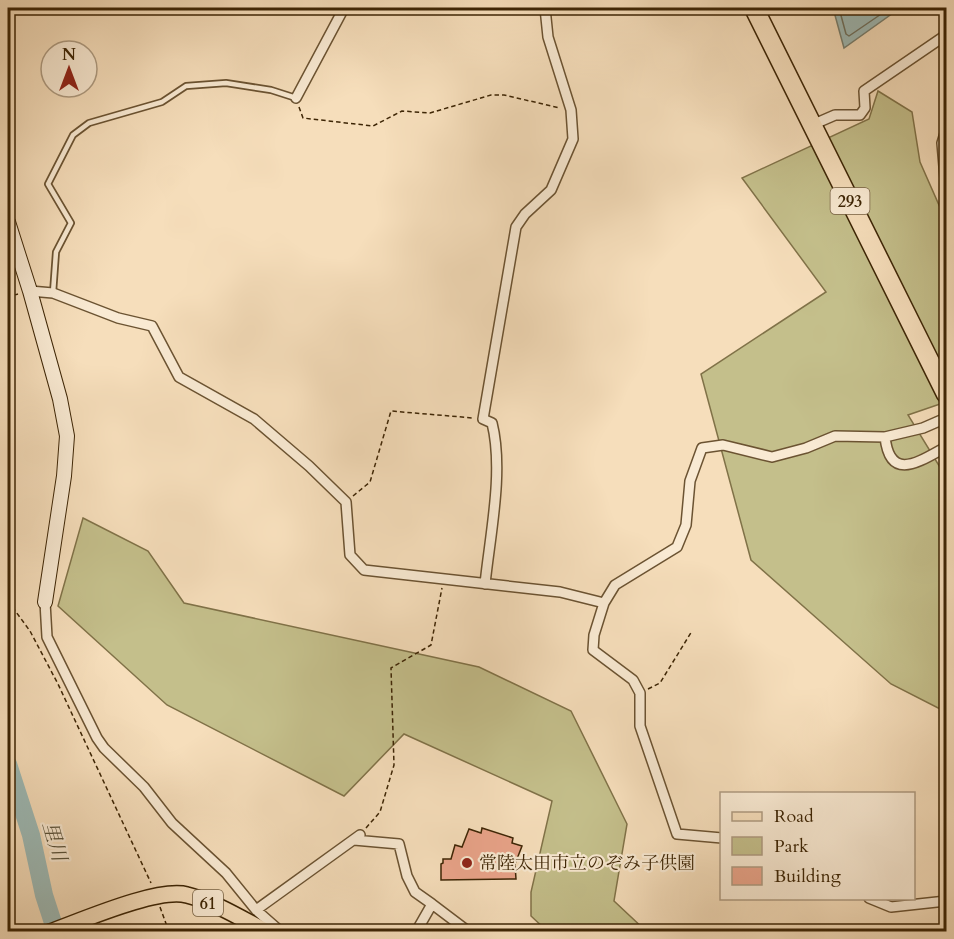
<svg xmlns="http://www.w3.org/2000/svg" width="954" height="939" font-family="Cardo,'Noto Serif JP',serif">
<rect width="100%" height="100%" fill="#f6debb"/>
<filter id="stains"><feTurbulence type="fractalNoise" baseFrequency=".00333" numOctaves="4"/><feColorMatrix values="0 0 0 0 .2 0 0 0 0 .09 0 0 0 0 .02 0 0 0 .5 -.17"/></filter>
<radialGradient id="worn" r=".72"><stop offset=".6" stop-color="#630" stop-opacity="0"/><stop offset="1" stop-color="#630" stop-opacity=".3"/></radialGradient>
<path fill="#c4bf8b" stroke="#807248" stroke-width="1.5" d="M 878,91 L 912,112 L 920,162 L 946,221 L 946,402 L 908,415 L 946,477 L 946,712 L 891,684 L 751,560 L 701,374 L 826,292 L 742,178 L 869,119 Z
M 83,518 L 148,551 L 184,603 L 479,667 L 571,711 L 627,824 L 614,901 L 646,931 L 547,931 L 531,916 L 531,892 L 552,801 L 404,734 L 344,796 L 167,705 L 58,606 Z"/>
<path fill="#9ebbb7" stroke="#777f70" stroke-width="1.5" d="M 833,8 L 900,8 L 844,48 Z"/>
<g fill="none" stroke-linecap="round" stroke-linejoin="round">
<path stroke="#6e705e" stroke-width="1.5" d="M 839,8 L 846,34 L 849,36 L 890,8"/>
<path stroke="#9ebbb7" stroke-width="18" d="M 8,764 L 31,835 L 44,895 L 56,932"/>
</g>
<path fill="#eaa48a" stroke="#3d2505" stroke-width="1.5" d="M 482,828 L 513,838 L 512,843 L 522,846 L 515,864 L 516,879 L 441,880 L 441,864 L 443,863 L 443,859 L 451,859 L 455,845 L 462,847 L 469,829 L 481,833 Z"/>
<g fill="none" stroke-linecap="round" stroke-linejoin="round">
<g stroke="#6b5332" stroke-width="8">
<path id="lane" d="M 53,293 L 56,252 L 71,223 L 48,184 L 73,135 L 89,123 L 162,102 L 186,86 L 226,83 L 271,90 L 296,98"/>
</g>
<g stroke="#6b5332" stroke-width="12">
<path id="street" d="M 296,98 L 344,8
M 812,125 L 835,115 L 860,115 L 865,108 L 864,91 L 946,35
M 946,130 L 942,143 L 945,178 L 946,181
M 30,291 L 53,293 L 118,318 L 152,326 L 179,377 L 254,419 L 309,466 L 346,502 L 350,555 L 364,570 L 560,592 L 604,603
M 885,437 C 890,483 920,461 946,447
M 485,584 C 490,535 504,471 492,423 L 483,419 L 516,227 L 525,214 L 551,190 L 573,139 L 571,110 L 548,37 L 545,8
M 45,602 L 47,637 L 97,738 L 104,748 L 144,787 L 172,823 L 226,873 L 256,910 L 281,932
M 722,838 L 677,834 L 640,726 L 640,693 L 633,680 L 593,650 L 594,635 L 604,603 L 615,585 L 677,547 L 686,525 L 690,481 L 702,448 L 723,445 L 772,457 L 806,448 L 835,436 L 885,437 L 923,428 L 946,418
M 354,840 L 399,844 L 407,876 L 415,892 L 432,904
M 869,898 L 891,907 L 946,901
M 256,910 L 360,835
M 416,932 L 432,904 L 469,932"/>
</g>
<g stroke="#3d2505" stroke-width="16">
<path id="secondary" d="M 8,222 L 30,291 L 60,399 L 67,436 L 64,476 L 45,602"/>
</g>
<g stroke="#3d2505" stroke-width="18">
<path id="primary" d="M 50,932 C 81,921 158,887 187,895 C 215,902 242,919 267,932"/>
</g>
<g stroke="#3d2505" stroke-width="21">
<path id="highway" d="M 754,8 L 946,394"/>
</g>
<path stroke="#3d2505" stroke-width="1.5" stroke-dasharray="4.5 3" stroke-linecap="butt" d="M 299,107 L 303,118 L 373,126 L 402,111 L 430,113 L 491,95 L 504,95 L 560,108
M 8,297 L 18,294
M 353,496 L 370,482 L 391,411 L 473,418
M 8,601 L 30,631 L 58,684 L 151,883
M 648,689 L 660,683 L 692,631
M 366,828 L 380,812 L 394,765 L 391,668 L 431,645 L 442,588
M 160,907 L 169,932"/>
<use href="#lane" stroke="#f9ead3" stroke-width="4.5"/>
<use href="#street" stroke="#f9ead3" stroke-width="9"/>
<use href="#secondary" stroke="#f9ead3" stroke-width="14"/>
<use href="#primary" stroke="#f6debb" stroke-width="15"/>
<use href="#highway" stroke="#f6debb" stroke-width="18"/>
</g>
<circle fill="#8f2418" stroke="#f9ead3" stroke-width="2" cx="467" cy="863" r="6"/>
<g text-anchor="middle" stroke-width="4.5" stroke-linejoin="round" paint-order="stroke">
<g fill="#f9ead3" stroke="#756043" stroke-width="1.5">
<rect x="830.5" y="188" width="39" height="26" rx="4.5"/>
<rect x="193" y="890" width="30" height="26" rx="4.5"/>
</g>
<g font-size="16" font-weight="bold" fill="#3d2505">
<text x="850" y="207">293</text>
<text x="208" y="909">61</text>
</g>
<g font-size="18" fill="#3d2505" stroke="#f9ead3" text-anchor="start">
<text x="479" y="869">常陸太田市立のぞみ子供園</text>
</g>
<g font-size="20" font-style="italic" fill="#5a523a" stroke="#f9ead3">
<text transform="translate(55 841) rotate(74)" y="7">里川</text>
</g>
</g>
<rect width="954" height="939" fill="none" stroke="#f6debb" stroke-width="30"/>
<rect x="9" y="9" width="936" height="921" fill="none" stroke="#3d2505" stroke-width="3"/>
<rect x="15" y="15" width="924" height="909" fill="none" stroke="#3d2505" stroke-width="1.5"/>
<rect x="720" y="792" width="195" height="108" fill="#f9ead3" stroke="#ae9b81" stroke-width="1.5"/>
<rect x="732" y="812" width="30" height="9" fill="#f6debb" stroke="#ae9b81" stroke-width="1.5"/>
<text x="774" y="822" font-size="18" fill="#3d2505">Road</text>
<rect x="732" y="837" width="30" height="18" fill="#c4bf8b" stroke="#ae9b81" stroke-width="1.5"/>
<text x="774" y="852" font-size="18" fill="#3d2505">Park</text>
<rect x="732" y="867" width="30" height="18" fill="#eaa48a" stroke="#ae9b81" stroke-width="1.5"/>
<text x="774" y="882" font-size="18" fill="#3d2505">Building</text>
<g transform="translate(69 69)"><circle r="28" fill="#f9ead3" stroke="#ae9b81" stroke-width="1.5"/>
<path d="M0-4.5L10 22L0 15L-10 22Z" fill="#8f2418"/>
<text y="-9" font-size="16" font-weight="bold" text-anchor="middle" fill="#3d2505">N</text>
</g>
<rect width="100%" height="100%" filter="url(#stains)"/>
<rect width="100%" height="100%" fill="url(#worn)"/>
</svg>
